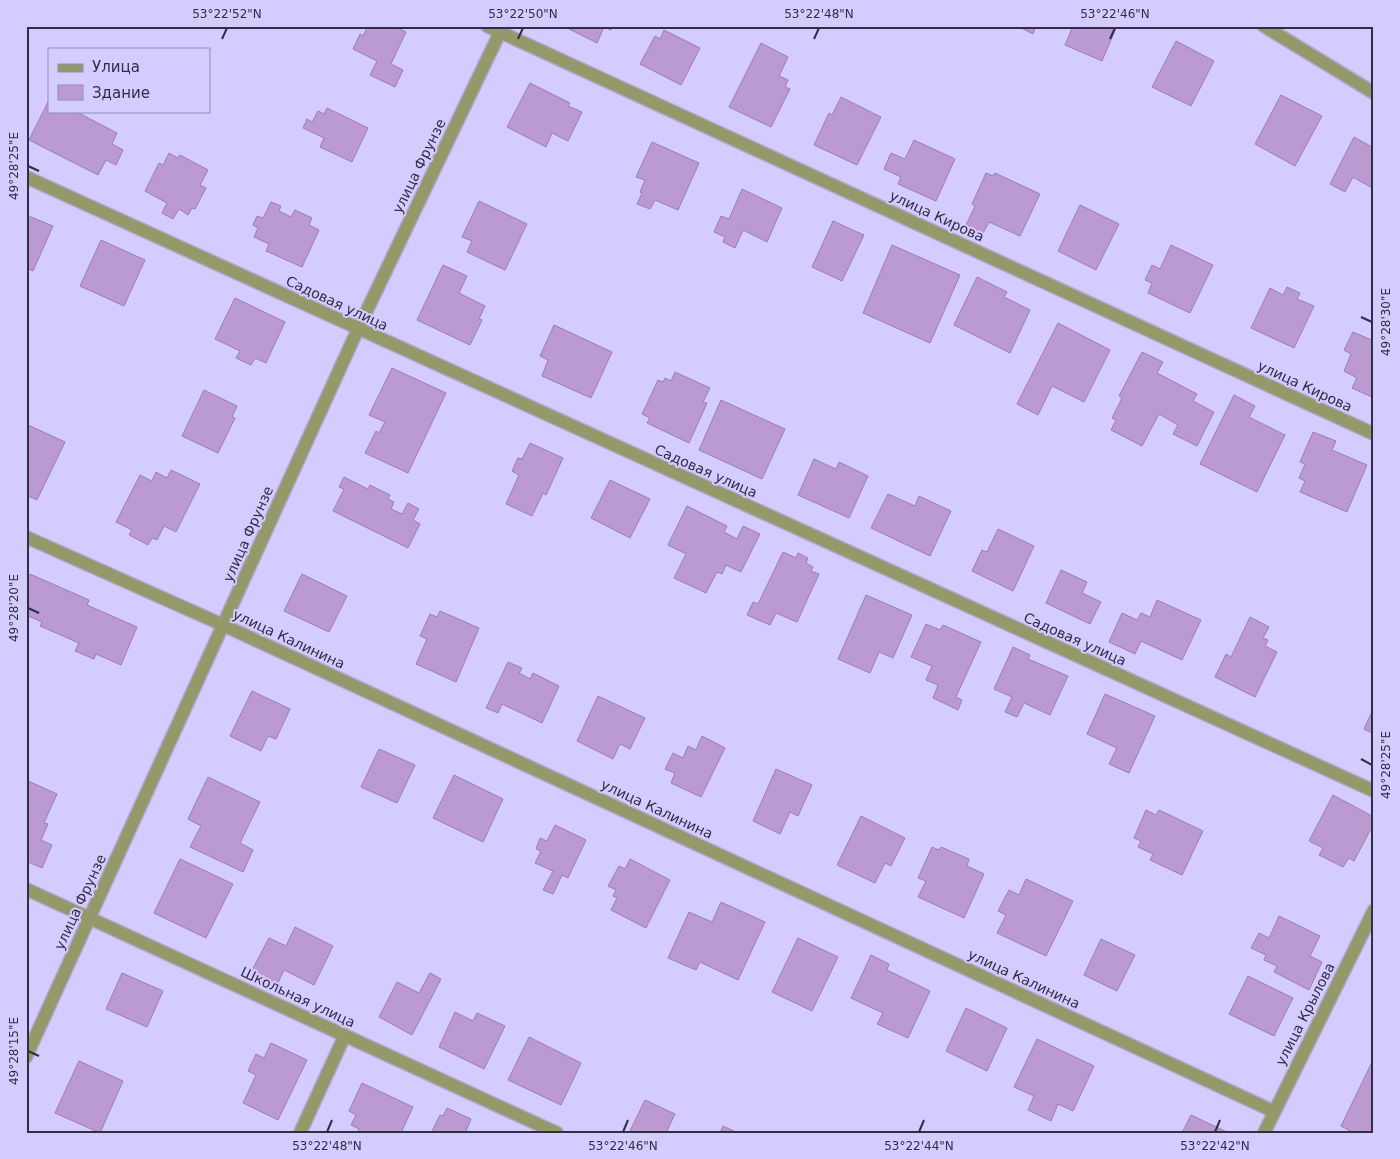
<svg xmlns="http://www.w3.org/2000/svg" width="1400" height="1159" font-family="'DejaVu Sans',sans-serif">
<rect width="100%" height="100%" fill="#d4ccfe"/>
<path fill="#bb9ad1" stroke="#9d7db2" d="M 368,26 L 394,26 L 406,32 L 391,64 L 403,70 L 395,87 L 370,75 L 377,61 L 353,49 L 360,34 L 363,36 Z
M 563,26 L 613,26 L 611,30 L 604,27 L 597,43 Z
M 1024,26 L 1036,26 L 1033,34 L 1023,29 Z
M 1073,26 L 1117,26 L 1102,61 L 1065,45 Z
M 664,30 L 700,48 L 681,85 L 640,64 L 655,36 L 660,39 Z
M 1176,41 L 1214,61 L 1191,106 L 1152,87 Z
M 761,43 L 788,57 L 779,76 L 788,80 L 785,87 L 790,89 L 771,127 L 729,107 Z
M 530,83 L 570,103 L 568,106 L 582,112 L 568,141 L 552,133 L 546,147 L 507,127 Z
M 1281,95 L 1322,116 L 1295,166 L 1255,144 Z
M 841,97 L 881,117 L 857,165 L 814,145 L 829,113 L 832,115 Z
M 49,100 L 49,111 L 75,111 L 117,133 L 112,144 L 123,150 L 116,165 L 106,160 L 98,175 L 29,140 Z
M 327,108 L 368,128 L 352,162 L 320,147 L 324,138 L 303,128 L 307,119 L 312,122 L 318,111 L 324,114 Z
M 1354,137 L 1374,148 L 1374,189 L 1353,177 L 1345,192 L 1330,184 Z
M 914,140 L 955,159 L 936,201 L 898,184 L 901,177 L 884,169 L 891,153 L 905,159 Z
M 652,142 L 699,163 L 678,210 L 655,200 L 650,209 L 637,204 L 642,193 L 640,192 L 645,180 L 636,177 Z
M 169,153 L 178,158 L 180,155 L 208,170 L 200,185 L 206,188 L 195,209 L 192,208 L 188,215 L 179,209 L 173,219 L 162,213 L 167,203 L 145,191 L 159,163 L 163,165 Z
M 986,173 L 993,176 L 995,173 L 1040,194 L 1020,236 L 989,222 L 983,233 L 966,225 L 975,206 L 972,204 Z
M 742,189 L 782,208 L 767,242 L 743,230 L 735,248 L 723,242 L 725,237 L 714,232 L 721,216 L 729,219 Z
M 479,201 L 527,224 L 505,270 L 467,252 L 472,241 L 462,237 Z
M 271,202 L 281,206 L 279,211 L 291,217 L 295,210 L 312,218 L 309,225 L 319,230 L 302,267 L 266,251 L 269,244 L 254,237 L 258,228 L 253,225 L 257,216 L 263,218 Z
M 1080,205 L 1119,224 L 1096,270 L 1058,251 Z
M 26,215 L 53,226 L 33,271 L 26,268 Z
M 833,221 L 864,235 L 842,281 L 812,267 Z
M 101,240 L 145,260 L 124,306 L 80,286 Z
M 892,245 L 960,275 L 930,343 L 863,313 Z
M 1171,245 L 1213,265 L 1190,313 L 1148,293 L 1152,283 L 1145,280 L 1152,265 L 1160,269 Z
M 443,265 L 467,276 L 459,293 L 485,306 L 479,319 L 482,320 L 470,345 L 417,320 Z
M 977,277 L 1007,292 L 1004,297 L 1030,310 L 1010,353 L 954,325 Z
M 1287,287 L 1300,293 L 1297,299 L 1314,306 L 1294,348 L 1251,328 L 1270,288 L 1283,295 Z
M 235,298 L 285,322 L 266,363 L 255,358 L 251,365 L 236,358 L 240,351 L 215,339 Z
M 1058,323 L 1110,350 L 1084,402 L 1052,386 L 1038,415 L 1017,404 Z
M 554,325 L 612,352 L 591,398 L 542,376 L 548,360 L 540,356 Z
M 1353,332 L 1374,341 L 1374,398 L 1352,388 L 1357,378 L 1344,371 L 1351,354 L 1344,350 Z
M 1142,352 L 1163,362 L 1157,373 L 1197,394 L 1193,401 L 1214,412 L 1197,446 L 1173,434 L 1178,425 L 1159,414 L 1142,446 L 1111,430 L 1116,420 L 1112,418 L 1122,398 L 1119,396 Z
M 392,368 L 446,393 L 408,473 L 365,453 L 376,431 L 379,433 L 385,422 L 369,415 Z
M 675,372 L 710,388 L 703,402 L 707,403 L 689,443 L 647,423 L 650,418 L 642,414 L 658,380 L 663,382 L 665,378 L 671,381 Z
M 204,390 L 237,406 L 232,417 L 235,418 L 218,453 L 182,436 Z
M 1234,395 L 1255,406 L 1249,417 L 1285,435 L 1257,492 L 1200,464 Z
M 721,400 L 785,429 L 762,479 L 699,450 Z
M 26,424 L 65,442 L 37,500 L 26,495 Z
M 1313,432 L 1336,441 L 1332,450 L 1367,465 L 1347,512 L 1300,492 L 1305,481 L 1299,478 L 1305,464 L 1300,462 Z
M 530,443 L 563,458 L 546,495 L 543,493 L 532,516 L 506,504 L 519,475 L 512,471 L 518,458 L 522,459 Z
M 814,459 L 836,469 L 839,462 L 868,476 L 849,518 L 798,495 Z
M 171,470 L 200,484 L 176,532 L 164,526 L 157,540 L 152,538 L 148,545 L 129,535 L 132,530 L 116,522 L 140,475 L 152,481 L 156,472 L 167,478 Z
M 344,477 L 368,489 L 370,485 L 390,495 L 388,499 L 394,502 L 391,509 L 402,514 L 408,503 L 419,509 L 413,520 L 420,524 L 408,548 L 333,511 L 344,489 L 339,487 Z
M 610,480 L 650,499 L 630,538 L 591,518 Z
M 888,494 L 915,506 L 919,496 L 951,511 L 930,556 L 871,528 Z
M 687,506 L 727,526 L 724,532 L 737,539 L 743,526 L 760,534 L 741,572 L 726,565 L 722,574 L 717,572 L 706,593 L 674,578 L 686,554 L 668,545 Z
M 998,529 L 1034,546 L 1013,591 L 972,571 L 982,550 L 987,552 Z
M 783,552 L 796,558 L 798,553 L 808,558 L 806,563 L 813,567 L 811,571 L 819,574 L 797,622 L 776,613 L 770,625 L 747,615 L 753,602 L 758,604 Z
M 1061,570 L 1087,582 L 1082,593 L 1101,602 L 1090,624 L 1046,603 Z
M 30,574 L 89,600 L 87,605 L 137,627 L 121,665 L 96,654 L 94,659 L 75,651 L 79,643 L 40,626 L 42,622 L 26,615 L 26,582 Z
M 302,574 L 347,596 L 329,632 L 284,611 Z
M 866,595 L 912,615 L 893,658 L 879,652 L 870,673 L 838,659 Z
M 1157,600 L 1201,620 L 1182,660 L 1141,641 L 1135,654 L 1109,642 L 1122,613 L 1137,620 L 1141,613 L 1150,617 Z
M 440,611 L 479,628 L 456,682 L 416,664 L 427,639 L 420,636 L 430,614 L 437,617 Z
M 1250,617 L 1269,627 L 1263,638 L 1268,640 L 1265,646 L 1277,652 L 1255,697 L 1215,677 L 1226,654 L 1231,657 Z
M 926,624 L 940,630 L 943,625 L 981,642 L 956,697 L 962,700 L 958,710 L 933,698 L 938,685 L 926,680 L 932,666 L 911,657 Z
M 1013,647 L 1030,655 L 1028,659 L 1068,676 L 1050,715 L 1024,703 L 1017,717 L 1005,712 L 1012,697 L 994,689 Z
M 508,662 L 522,668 L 519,673 L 530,679 L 533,673 L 559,686 L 542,723 L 502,704 L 498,713 L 486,708 Z
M 252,691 L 290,709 L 276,739 L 268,736 L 261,751 L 230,736 Z
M 1105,694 L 1155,716 L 1129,773 L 1109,764 L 1117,748 L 1087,734 Z
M 598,696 L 645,718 L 630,749 L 620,744 L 613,759 L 577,741 Z
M 1374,707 L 1374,734 L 1364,729 Z
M 702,736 L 725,748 L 701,797 L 671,783 L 675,773 L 665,769 L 673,753 L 683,758 L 688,746 L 696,750 Z
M 379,749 L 415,765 L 397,803 L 361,787 Z
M 776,769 L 812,785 L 798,816 L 790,812 L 780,834 L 753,821 Z
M 454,775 L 503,799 L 483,842 L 433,818 Z
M 208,777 L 260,802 L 240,843 L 253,850 L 243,872 L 190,847 L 201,826 L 188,819 Z
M 26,780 L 57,794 L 44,823 L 48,824 L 41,840 L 52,845 L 42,868 L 26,861 Z
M 1333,795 L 1374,817 L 1374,823 L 1354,861 L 1349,858 L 1343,867 L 1319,855 L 1323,848 L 1309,841 Z
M 1146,810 L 1156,815 L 1159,810 L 1203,831 L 1182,875 L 1150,860 L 1153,854 L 1138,847 L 1141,841 L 1134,838 Z
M 861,816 L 905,838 L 891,866 L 885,863 L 875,883 L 837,865 Z
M 555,825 L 586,840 L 568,878 L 562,875 L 553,894 L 543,890 L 553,871 L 535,863 L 541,851 L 536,849 L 540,838 L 547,841 Z
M 932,847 L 939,850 L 941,847 L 969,859 L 967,866 L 984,874 L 964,918 L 918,897 L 926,881 L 918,878 Z
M 180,859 L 233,884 L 206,938 L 154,913 Z
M 630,859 L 670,880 L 646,928 L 611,910 L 617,898 L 613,896 L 616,890 L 608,886 L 619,866 L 625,869 Z
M 1026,879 L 1073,901 L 1046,956 L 997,933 L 1006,915 L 998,911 L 1009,890 L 1019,895 Z
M 721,902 L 765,922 L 738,980 L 700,962 L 696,970 L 668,958 L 689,912 L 712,922 Z
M 1279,916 L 1320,936 L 1310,956 L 1322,962 L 1309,990 L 1274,972 L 1277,966 L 1264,960 L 1266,955 L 1251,948 L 1259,933 L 1269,938 Z
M 295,927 L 333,946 L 314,985 L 284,970 L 277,985 L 251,972 L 269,938 L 286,946 Z
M 798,938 L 838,957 L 812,1011 L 772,992 Z
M 1101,939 L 1135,955 L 1117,991 L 1084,975 Z
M 871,955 L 889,964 L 887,970 L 930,991 L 908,1038 L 877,1024 L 883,1013 L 851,998 Z
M 122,973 L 163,991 L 147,1027 L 106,1009 Z
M 430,973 L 441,979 L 412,1035 L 379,1017 L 397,982 L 419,993 Z
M 1248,976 L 1293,998 L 1274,1036 L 1229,1014 Z
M 966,1008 L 1007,1028 L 987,1071 L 946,1051 Z
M 455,1012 L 473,1021 L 477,1013 L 505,1026 L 484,1069 L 439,1047 Z
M 529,1037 L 581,1063 L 561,1105 L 508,1080 Z
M 1037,1039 L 1094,1066 L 1073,1111 L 1058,1104 L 1051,1121 L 1028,1110 L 1034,1096 L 1014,1087 Z
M 271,1043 L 307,1060 L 278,1120 L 243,1103 L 256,1075 L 248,1071 L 256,1054 L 264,1058 Z
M 1374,1058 L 1374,1133 L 1354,1133 L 1341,1126 Z
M 79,1061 L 123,1081 L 100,1133 L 55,1113 Z
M 362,1083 L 413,1107 L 401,1133 L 357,1133 L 359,1129 L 351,1125 L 356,1115 L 349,1111 Z
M 645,1100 L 675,1114 L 666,1133 L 629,1133 Z
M 447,1108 L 471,1119 L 466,1131 L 470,1133 L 431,1133 L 440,1115 L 443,1116 Z
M 1191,1115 L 1229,1133 L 1182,1133 Z
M 723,1126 L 738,1133 L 720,1133 Z"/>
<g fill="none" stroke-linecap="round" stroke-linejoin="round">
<g stroke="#b0a9d5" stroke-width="15">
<path id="minor" d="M 487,26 L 1374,434
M 1264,26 L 1374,93
M 26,177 L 1374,791
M 26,537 L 223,625 L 1273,1111
M 26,889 L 557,1133
M 26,1057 L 358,329 L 503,26
M 300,1133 L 345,1035
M 1264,1133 L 1374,910"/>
</g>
<use href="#minor" stroke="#959868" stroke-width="12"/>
</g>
<path fill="none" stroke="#312d45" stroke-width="2" d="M 222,39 L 227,28M 518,39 L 523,28M 814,39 L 819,28M 1110,39 L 1115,28M 28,166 L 39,171M 1361,317 L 1372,322M 28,608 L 39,613M 1361,759 L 1372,765M 28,1051 L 39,1056M 327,1132 L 332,1120M 623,1132 L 628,1120M 919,1132 L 924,1120M 1215,1132 L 1220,1120"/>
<g text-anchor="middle" stroke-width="4" stroke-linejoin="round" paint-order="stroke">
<g font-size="14" fill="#312d45" stroke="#d4ccfe">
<text transform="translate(419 166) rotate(-64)" y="5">улица Фрунзе</text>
<text transform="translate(937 216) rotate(25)" y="5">улица Кирова</text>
<text transform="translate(337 303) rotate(25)" y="5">Садовая улица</text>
<text transform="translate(1305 386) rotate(25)" y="5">улица Кирова</text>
<text transform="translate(706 471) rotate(24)" y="5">Садовая улица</text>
<text transform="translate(248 534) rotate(-66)" y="5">улица Фрунзе</text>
<text transform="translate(289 639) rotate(25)" y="5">улица Калинина</text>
<text transform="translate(1075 639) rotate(24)" y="5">Садовая улица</text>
<text transform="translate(657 809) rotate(25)" y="5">улица Калинина</text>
<text transform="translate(80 902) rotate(-65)" y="5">улица Фрунзе</text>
<text transform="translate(1024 979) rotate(25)" y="5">улица Калинина</text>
<text transform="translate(298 997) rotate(25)" y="5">Школьная улица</text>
<text transform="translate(1305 1014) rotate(-63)" y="5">улица Крылова</text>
</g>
</g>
<rect width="1400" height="1159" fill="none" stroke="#d4ccfe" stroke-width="55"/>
<rect x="48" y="48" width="162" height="65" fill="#d4ccfe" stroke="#938cb4"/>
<rect x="58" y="64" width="25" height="8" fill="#959868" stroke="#938cb4"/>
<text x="92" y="72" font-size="15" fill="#312d45">Улица</text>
<rect x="58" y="85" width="25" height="15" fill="#bb9ad1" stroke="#938cb4"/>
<text x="92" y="98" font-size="15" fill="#312d45">Здание</text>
<rect x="28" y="28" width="1344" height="1104" fill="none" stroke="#312d45" stroke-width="2"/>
<g font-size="12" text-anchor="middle" fill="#312d45">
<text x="227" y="18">53°22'52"N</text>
<text x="523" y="18">53°22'50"N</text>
<text x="819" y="18">53°22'48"N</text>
<text x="1115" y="18">53°22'46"N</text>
<text transform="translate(14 166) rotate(-90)" y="4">49°28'25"E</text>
<text transform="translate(1386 322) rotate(-90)" y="4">49°28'30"E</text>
<text transform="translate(14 608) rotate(-90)" y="4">49°28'20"E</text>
<text transform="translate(1386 765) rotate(-90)" y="4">49°28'25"E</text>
<text transform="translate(14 1051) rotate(-90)" y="4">49°28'15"E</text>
<text x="327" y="1150">53°22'48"N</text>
<text x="623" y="1150">53°22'46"N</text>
<text x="919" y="1150">53°22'44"N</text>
<text x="1215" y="1150">53°22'42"N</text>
</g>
</svg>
